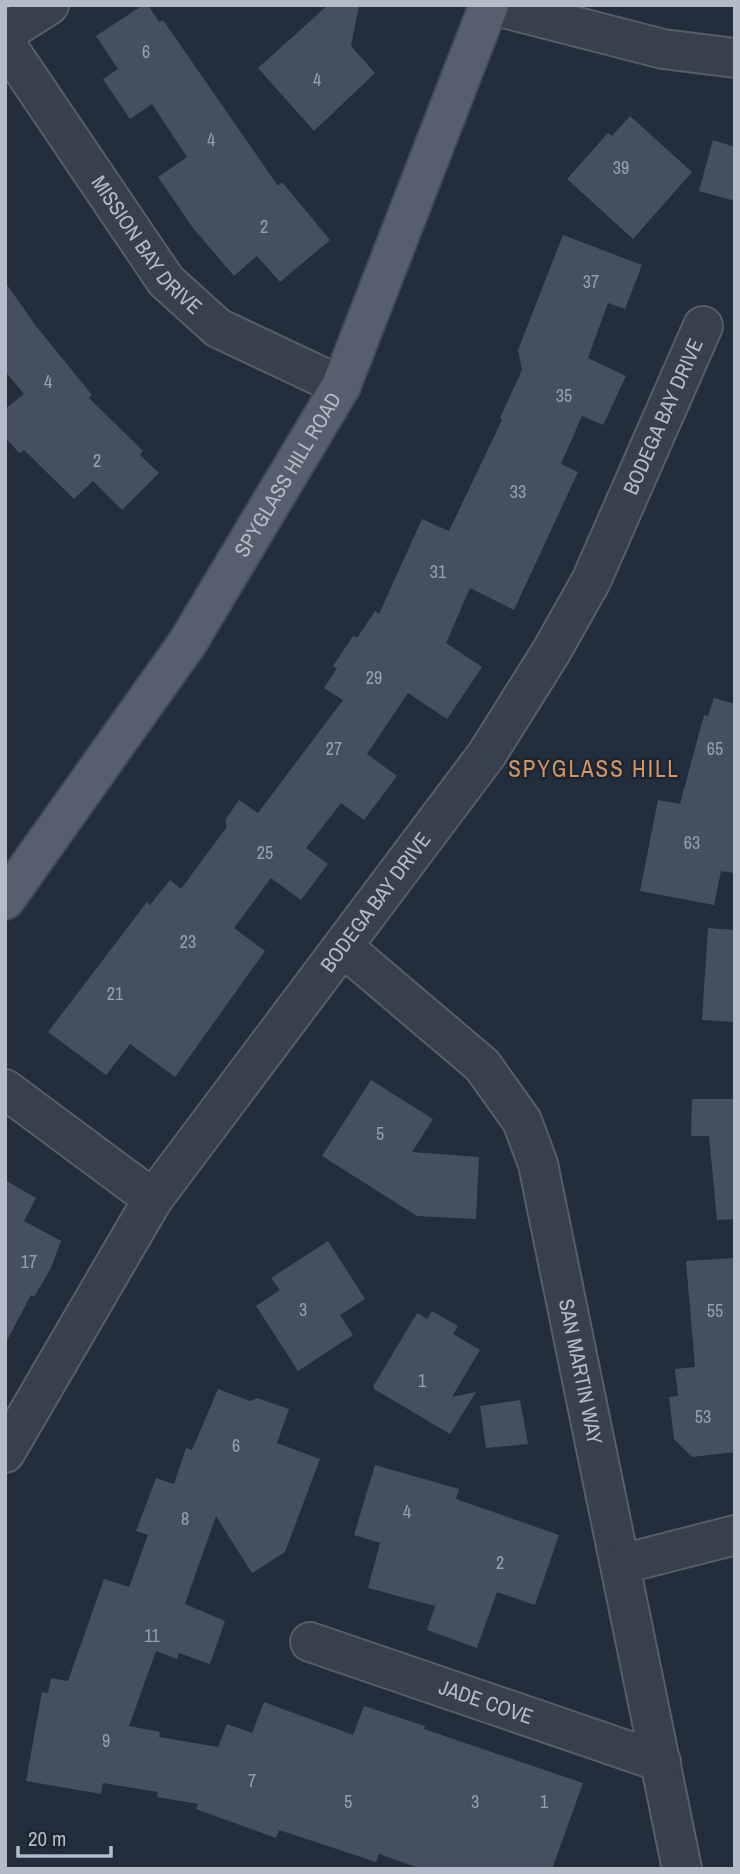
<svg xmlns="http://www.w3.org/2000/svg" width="740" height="1874" font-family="'Archivo Narrow',sans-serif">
<rect width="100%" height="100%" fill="#232e3c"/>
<path fill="#445060" d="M 143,5 L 148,5 L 159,22 L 163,20 L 278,186 L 282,182 L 330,240 L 280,282 L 257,256 L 234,276 L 193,228 L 158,177 L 187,157 L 152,104 L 130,119 L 103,79 L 118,69 L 96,36 Z
M 328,5 L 359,5 L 351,46 L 375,73 L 314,131 L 258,68 Z
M 630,116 L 692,172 L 633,239 L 567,179 L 608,133 L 612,136 Z
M 713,140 L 735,147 L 735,201 L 699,191 Z
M 563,235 L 642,265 L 625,309 L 608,303 L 588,358 L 626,376 L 603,425 L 582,416 L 561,464 L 578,472 L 514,610 L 470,588 L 446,643 L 482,667 L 447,719 L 408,693 L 367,754 L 397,776 L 364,820 L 341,803 L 306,848 L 328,864 L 301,900 L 271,878 L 234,928 L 265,951 L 175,1077 L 130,1044 L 106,1075 L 48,1032 L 147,902 L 150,905 L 170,880 L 181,889 L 226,828 L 226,819 L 239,800 L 258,813 L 343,700 L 324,688 L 337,668 L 333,666 L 353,636 L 357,638 L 375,611 L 379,614 L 422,519 L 449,531 L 502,420 L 500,418 L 522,370 L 518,350 Z
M 5,282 L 36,326 L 92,395 L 89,398 L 143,451 L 140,455 L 159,473 L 122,510 L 93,481 L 74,499 L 24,450 L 19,453 L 5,437 L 5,409 L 24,394 L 5,371 Z
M 714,698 L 735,704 L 735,873 L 721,871 L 714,905 L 640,891 L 658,800 L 680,804 L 704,715 L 708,716 Z
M 708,928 L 735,930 L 735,1022 L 702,1020 Z
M 371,1080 L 433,1119 L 412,1152 L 479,1157 L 476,1219 L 417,1216 L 322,1156 Z
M 692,1099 L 735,1099 L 735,1219 L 717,1220 L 709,1136 L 691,1136 Z
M 5,1180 L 36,1198 L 24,1221 L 61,1241 L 50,1270 L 34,1297 L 31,1295 L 5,1344 Z
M 328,1241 L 365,1299 L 340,1315 L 353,1335 L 298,1371 L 256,1306 L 280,1290 L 271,1278 Z
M 735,1258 L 735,1452 L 692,1457 L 674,1439 L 669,1397 L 678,1396 L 675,1369 L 695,1367 L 686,1261 Z
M 432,1311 L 458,1326 L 453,1334 L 480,1350 L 452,1397 L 476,1392 L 450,1434 L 374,1389 L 374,1385 L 417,1313 L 427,1319 Z
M 218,1389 L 250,1401 L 257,1398 L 289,1409 L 277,1443 L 320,1459 L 285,1552 L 252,1573 L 216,1516 L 185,1604 L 225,1621 L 210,1664 L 179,1653 L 177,1659 L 156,1651 L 129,1726 L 160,1732 L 159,1737 L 218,1747 L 227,1724 L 252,1733 L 264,1702 L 353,1735 L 364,1706 L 425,1726 L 424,1729 L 583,1783 L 552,1869 L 422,1869 L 379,1854 L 376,1862 L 279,1830 L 276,1838 L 196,1809 L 198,1804 L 157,1797 L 158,1792 L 103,1783 L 101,1794 L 26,1781 L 42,1692 L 48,1693 L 51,1678 L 68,1681 L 104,1579 L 129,1587 L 148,1535 L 136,1531 L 156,1478 L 174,1484 L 186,1448 L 192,1450 Z
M 520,1400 L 528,1444 L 486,1448 L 480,1406 Z
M 375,1465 L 459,1489 L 456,1499 L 559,1535 L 535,1605 L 497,1592 L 477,1648 L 427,1630 L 435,1606 L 368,1588 L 380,1543 L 354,1535 Z"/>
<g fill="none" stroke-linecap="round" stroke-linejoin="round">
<g stroke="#555e6a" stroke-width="42">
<g id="minor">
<path d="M 492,5 L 663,49 L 735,58"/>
<path d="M 5,33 L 49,5"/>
<path id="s1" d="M 5,43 L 166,281 L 218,328 L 341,386"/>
<path id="s2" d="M 343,947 L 482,1065 L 522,1121 L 538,1164 L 682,1869"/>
<path d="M 5,1089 L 153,1199"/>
<path id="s3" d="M 5,1453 L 153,1199 L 487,754 L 551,652 L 591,581 L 703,326"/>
<path d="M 622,1564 L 735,1535"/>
<path id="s4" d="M 310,1642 L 661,1762"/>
</g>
</g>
<g stroke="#404955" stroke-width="42">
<g id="major">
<path id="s5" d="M 5,900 L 188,642 L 341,386 L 489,5"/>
</g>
</g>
<use href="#minor" stroke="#37404c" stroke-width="38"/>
<use href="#major" stroke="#555f6d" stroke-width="38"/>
</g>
<g text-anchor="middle" stroke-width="5" stroke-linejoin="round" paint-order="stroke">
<g font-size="18" fill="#97a0ae">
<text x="146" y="58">6</text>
<text x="317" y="86">4</text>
<text x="211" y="146">4</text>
<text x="621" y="174">39</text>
<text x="264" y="233">2</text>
<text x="591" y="288">37</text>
<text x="48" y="388">4</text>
<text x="564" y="402">35</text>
<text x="97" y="467">2</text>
<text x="518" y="498">33</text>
<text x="438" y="578">31</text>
<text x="374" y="684">29</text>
<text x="334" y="755">27</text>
<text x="715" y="755">65</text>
<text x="692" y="849">63</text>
<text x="265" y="859">25</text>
<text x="188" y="948">23</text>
<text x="115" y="1000">21</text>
<text x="380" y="1140">5</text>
<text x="29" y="1268">17</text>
<text x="303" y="1316">3</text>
<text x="715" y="1317">55</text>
<text x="422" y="1387">1</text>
<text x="703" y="1423">53</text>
<text x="236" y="1452">6</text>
<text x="407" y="1518">4</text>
<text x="185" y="1525">8</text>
<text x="500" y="1569">2</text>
<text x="152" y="1642">11</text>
<text x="106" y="1747">9</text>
<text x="252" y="1787">7</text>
<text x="348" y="1808">5</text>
<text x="475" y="1808">3</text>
<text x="544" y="1808">1</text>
</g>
<g font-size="21" fill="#b3bbc8" stroke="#1c2531">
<text dy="7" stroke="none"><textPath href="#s1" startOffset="247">MISSION BAY DRIVE</textPath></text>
<text dy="7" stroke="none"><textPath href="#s3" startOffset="1232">BODEGA BAY DRIVE</textPath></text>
<text dy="7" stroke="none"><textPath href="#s5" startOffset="511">SPYGLASS HILL ROAD</textPath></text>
<text dy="7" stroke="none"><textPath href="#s3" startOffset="665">BODEGA BAY DRIVE</textPath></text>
<text dy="7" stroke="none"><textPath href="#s2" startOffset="509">SAN MARTIN WAY</textPath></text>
<text dy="7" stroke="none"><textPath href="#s4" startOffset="186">JADE COVE</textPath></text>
</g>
<g font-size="23" letter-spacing="2" fill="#d39562" stroke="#1c2531">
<text x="594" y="777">SPYGLASS HILL</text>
</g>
</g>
<rect width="740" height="1874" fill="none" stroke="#b3bbc8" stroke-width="14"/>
<path d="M18 1846v10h93v-10" fill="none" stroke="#b3bbc8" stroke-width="3.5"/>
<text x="28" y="1846" font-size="21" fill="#b3bbc8" stroke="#1c2531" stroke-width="5" paint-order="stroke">20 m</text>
</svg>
